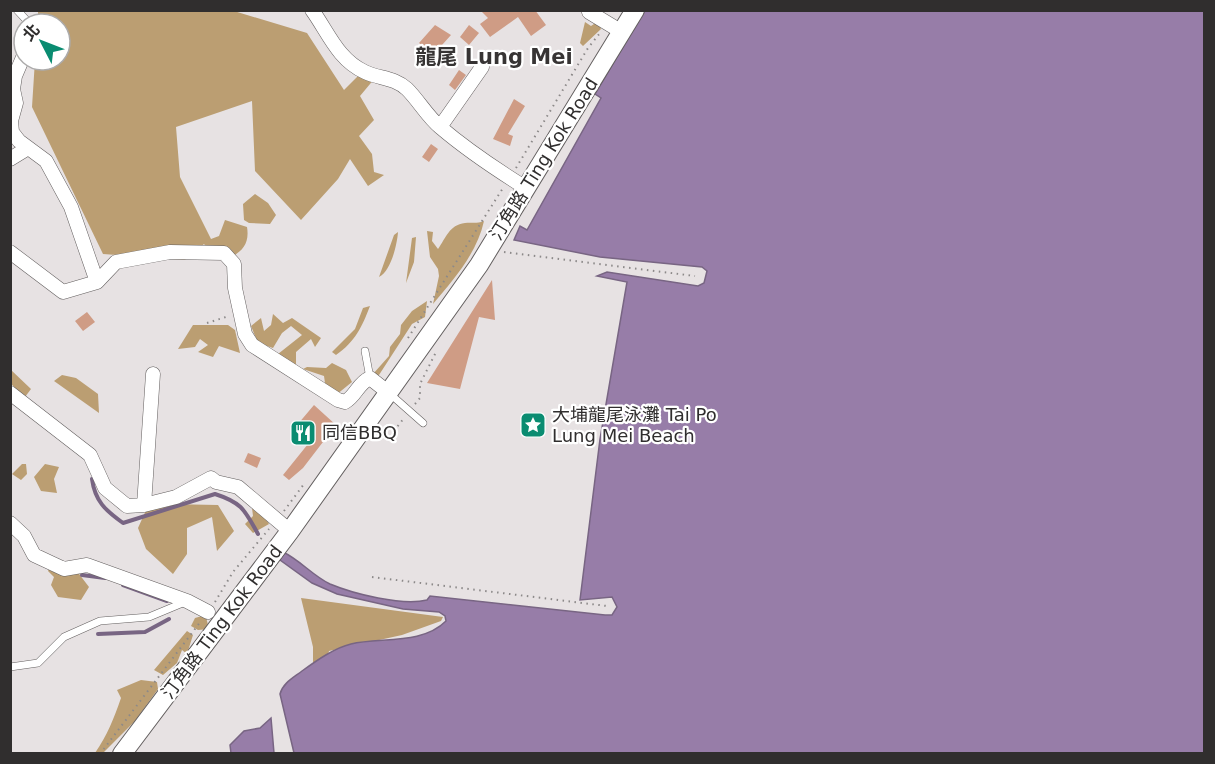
<svg xmlns="http://www.w3.org/2000/svg" width="1215" height="764" font-family="'DejaVu Sans','Noto Sans TC',sans-serif">
<rect width="100%" height="100%" fill="#e7e2e3"/>
<path fill="#bb9e72" d="M 38,11 L 234,11 L 307,33 L 344,90 L 366,68 L 375,78 L 360,96 L 374,120 L 359,136 L 372,154 L 374,172 L 384,175 L 368,186 L 350,159 L 338,179 L 301,220 L 255,171 L 252,101 L 176,127 L 180,177 L 211,239 L 219,236 L 225,220 L 247,227 C 250,245 241,253 225,260 L 229,248 L 214,256 L 204,244 L 185,260 L 103,254 L 32,107 L 35,60 L 60,60 L 60,24 L 38,24 Z
M 585,22 L 591,26 L 597,22 L 601,29 L 583,46 L 580,43 Z
M 255,194 L 268,203 L 276,215 L 270,224 L 249,223 L 244,220 L 243,204 Z
M 484,221 C 477,253 454,279 433,304 L 439,276 L 438,269 L 430,257 L 427,231 L 433,232 L 432,241 L 438,249 C 446,238 449,225 465,223 C 472,222 476,224 484,221 Z
M 398,232 C 397,245 391,271 379,277 L 394,235 Z
M 416,237 L 414,262 L 406,283 L 412,238 Z
M 427,301 L 425,317 L 412,324 L 379,375 L 373,374 L 389,356 L 390,347 L 400,334 L 401,325 L 412,311 Z
M 370,306 C 362,327 355,342 336,355 L 332,352 L 355,329 L 363,308 Z
M 273,314 L 283,323 L 292,318 L 321,338 L 315,347 L 311,339 L 296,352 L 296,366 L 278,354 L 302,335 L 291,326 L 282,333 L 273,348 L 258,343 L 251,326 L 261,318 L 264,331 L 271,325 Z
M 193,325 L 228,325 L 235,330 L 240,353 L 219,346 L 213,357 L 198,352 L 208,345 L 200,339 L 195,347 L 178,349 Z
M 332,363 L 346,370 L 352,382 L 336,395 L 326,390 L 324,376 L 303,369 L 307,367 L 326,368 Z
M 10,369 L 31,389 L 25,397 L 11,384 Z
M 62,375 L 76,378 L 98,394 L 99,413 L 54,381 Z
M 22,464 L 26,464 L 27,474 L 21,480 L 12,474 Z
M 45,464 L 59,467 L 54,479 L 57,493 L 41,491 L 34,477 Z
M 167,504 L 218,505 L 234,531 L 217,551 L 212,517 L 187,528 L 187,554 L 173,574 L 146,549 L 138,528 L 147,508 Z
M 252,508 L 260,510 L 269,524 L 253,533 L 245,524 L 253,516 Z
M 52,559 L 73,566 L 89,587 L 81,600 L 58,597 L 51,585 L 54,577 L 48,571 Z
M 301,598 L 443,617 L 441,621 L 402,635 L 329,651 L 327,659 L 313,663 L 313,647 Z
M 202,616 L 206,617 L 209,629 L 198,630 L 191,626 L 195,618 Z
M 187,631 L 193,635 L 187,654 L 182,650 L 177,663 L 163,675 L 154,670 Z
M 141,680 L 157,682 L 158,689 L 135,721 L 103,753 L 95,753 C 107,736 114,718 121,698 L 117,690 Z"/>
<path fill="#977da8" stroke="#786583" stroke-width="1.5" d="M 644,11 L 1204,11 L 1204,753 L 294,753 L 280,694 C 283,683 293,678 302,671 C 316,661 334,648 351,644 C 381,637 422,645 446,621 L 445,616 L 439,612 L 403,609 L 337,594 L 312,583 L 280,560 L 283,552 C 300,560 313,576 330,584 C 354,594 402,606 427,600 L 430,596 L 605,615 L 612,615 L 617,607 L 612,597 L 580,600 L 600,439 L 627,282 L 597,276 L 607,272 L 698,286 L 704,283 L 707,271 L 702,267 L 600,257 L 514,240 L 520,226 L 527,230 L 601,98 L 595,94 Z
M 271,718 L 274,753 L 231,753 L 230,745 L 244,731 L 260,728 Z"/>
<g fill="none" stroke-linecap="round" stroke-linejoin="round">
<path stroke="#786583" stroke-width="4" d="M 92,479 C 95,501 105,510 123,523 L 215,494 C 243,503 245,511 258,534
M 82,575 L 105,578
M 123,585 L 167,601
M 98,634 L 145,632 L 169,619"/>
</g>
<path fill="#cf9c85" d="M 480,10 L 535,10 L 546,25 L 531,36 L 518,17 L 490,37 L 480,24 L 488,18 Z
M 435,25 L 451,35 L 434,54 L 419,43 Z
M 469,25 L 479,33 L 469,45 L 460,37 Z
M 459,70 L 466,75 L 455,90 L 449,85 Z
M 514,99 L 525,106 L 508,134 L 513,136 L 510,146 L 493,139 Z
M 431,144 L 438,149 L 429,162 L 422,157 Z
M 492,280 L 495,320 L 479,317 L 460,389 L 427,383 Z
M 87,312 L 95,322 L 83,331 L 75,321 Z
M 314,405 L 336,425 L 303,468 L 289,480 L 283,475 L 308,444 L 292,431 Z
M 248,453 L 261,458 L 257,468 L 244,462 Z"/>
<g fill="none" stroke-linecap="round" stroke-linejoin="round">
<g stroke="#635f5f" stroke-width="8">
<path id="lane" d="M 17,10 L 30,24
M 365,351 L 370,378
M 389,393 L 423,423
M 10,667 L 38,663 L 64,637 L 100,621 L 149,617 L 185,602"/>
</g>
<g stroke="#635f5f" stroke-width="15">
<path id="street" d="M 312,10 C 328,32 338,60 365,72 C 380,79 394,77 407,89 C 419,101 427,116 440,127 C 467,150 497,170 526,188
M 589,12 L 622,32
M 24,55 L 15,76 L 13,89 L 16,103 L 11,121 L 12,132 L 19,141 L 46,161 L 71,207 L 97,282
M 440,127 L 482,67
M 10,159 L 28,148
M 10,252 L 63,292 L 97,282 L 116,262 L 170,252 L 224,253 L 234,264 L 235,288 L 245,334 L 252,345 L 338,400 L 345,402 C 356,396 358,383 370,378 L 389,393
M 10,393 L 90,455 L 105,488 L 127,506 L 144,505 L 176,497 L 211,478 L 216,482 L 238,487 L 290,531
M 144,505 L 153,374
M 10,523 L 24,536 L 34,555 L 64,569 L 87,565 L 187,601 L 208,612"/>
</g>
<g stroke="#635f5f" stroke-width="20">
<path id="secondary" d="M 122,754 L 290,531 L 479,265 L 635,10"/>
</g>
<path stroke="#8c8989" stroke-width="2" stroke-dasharray="1.5 4.5" stroke-linecap="butt" d="M 516,168 L 588,48 L 600,33
M 504,252 L 695,276
M 207,323 L 229,316
M 408,338 L 503,188
M 415,404 L 420,398 L 420,384 L 436,352
M 394,431 L 404,418
M 284,511 L 304,484
M 372,577 L 607,606
M 215,602 L 233,572 L 269,529
M 100,754 L 201,621"/>
<use href="#lane" stroke="#fff" stroke-width="7"/>
<use href="#street" stroke="#fff" stroke-width="14"/>
<use href="#secondary" stroke="#fff" stroke-width="18"/>
</g>
<defs>
<g id="sight-square" transform="scale(1.35)"><rect x="-9" y="-9" width="18" height="18" rx="4" fill="#0a8c71" stroke="#fff"/><path d="M0-6L1.8-2.2L6-1.7L2.9 1.2L3.7 5.4L0 3.3L-3.7 5.4L-2.9 1.2L-6-1.7L-1.8-2.2Z" fill="#fff"/></g>
<g id="restaurant-square" transform="scale(1.35)"><rect x="-9" y="-9" width="18" height="18" rx="4" fill="#0a8c71" stroke="#fff"/><path d="M-5-6h1v4h1v-4h1v4h1v-4h1v5L-1.5 .5V6h-2V.5L-5-1ZM5-6V6H3V1.5H1.5Q1.5-4 5-6Z" fill="#fff"/></g>
</defs>
<g fill-rule="evenodd">
<use href="#sight-square" x="533" y="425"/>
<use href="#restaurant-square" x="303" y="433"/>
</g>
<g text-anchor="middle" stroke-width="4.5" stroke-linejoin="round" paint-order="stroke">
<g font-size="18" fill="#302e2e" stroke="#fff">
<text transform="translate(544 159) rotate(-58)" y="6">汀角路 Ting Kok Road</text>
<text transform="translate(222 622) rotate(-53)" y="6">汀角路 Ting Kok Road</text>
</g>
<g font-size="18" fill="#302e2e" stroke="#fff" text-anchor="start">
<text x="552" y="421">大埔龍尾泳灘 Tai Po<tspan x="552" dy="21">Lung Mei Beach</tspan></text>
<text x="322" y="439">同信BBQ</text>
</g>
<g font-size="21" font-weight="bold" fill="#373434" stroke="#fff">
<text x="494" y="64">龍尾 Lung Mei</text>
</g>
</g>
<rect width="1215" height="764" fill="none" stroke="#302e2e" stroke-width="24"/>
<g transform="translate(42 42) rotate(312)"><circle r="28" fill="#ffffff" stroke="#acabab" stroke-width="1.5"/>
<path d="M0-4.5L10 22L0 15L-10 22Z" fill="#0a8c71"/>
<text y="-9" font-size="16" font-weight="bold" text-anchor="middle" fill="#302e2e">北</text>
</g>
</svg>
